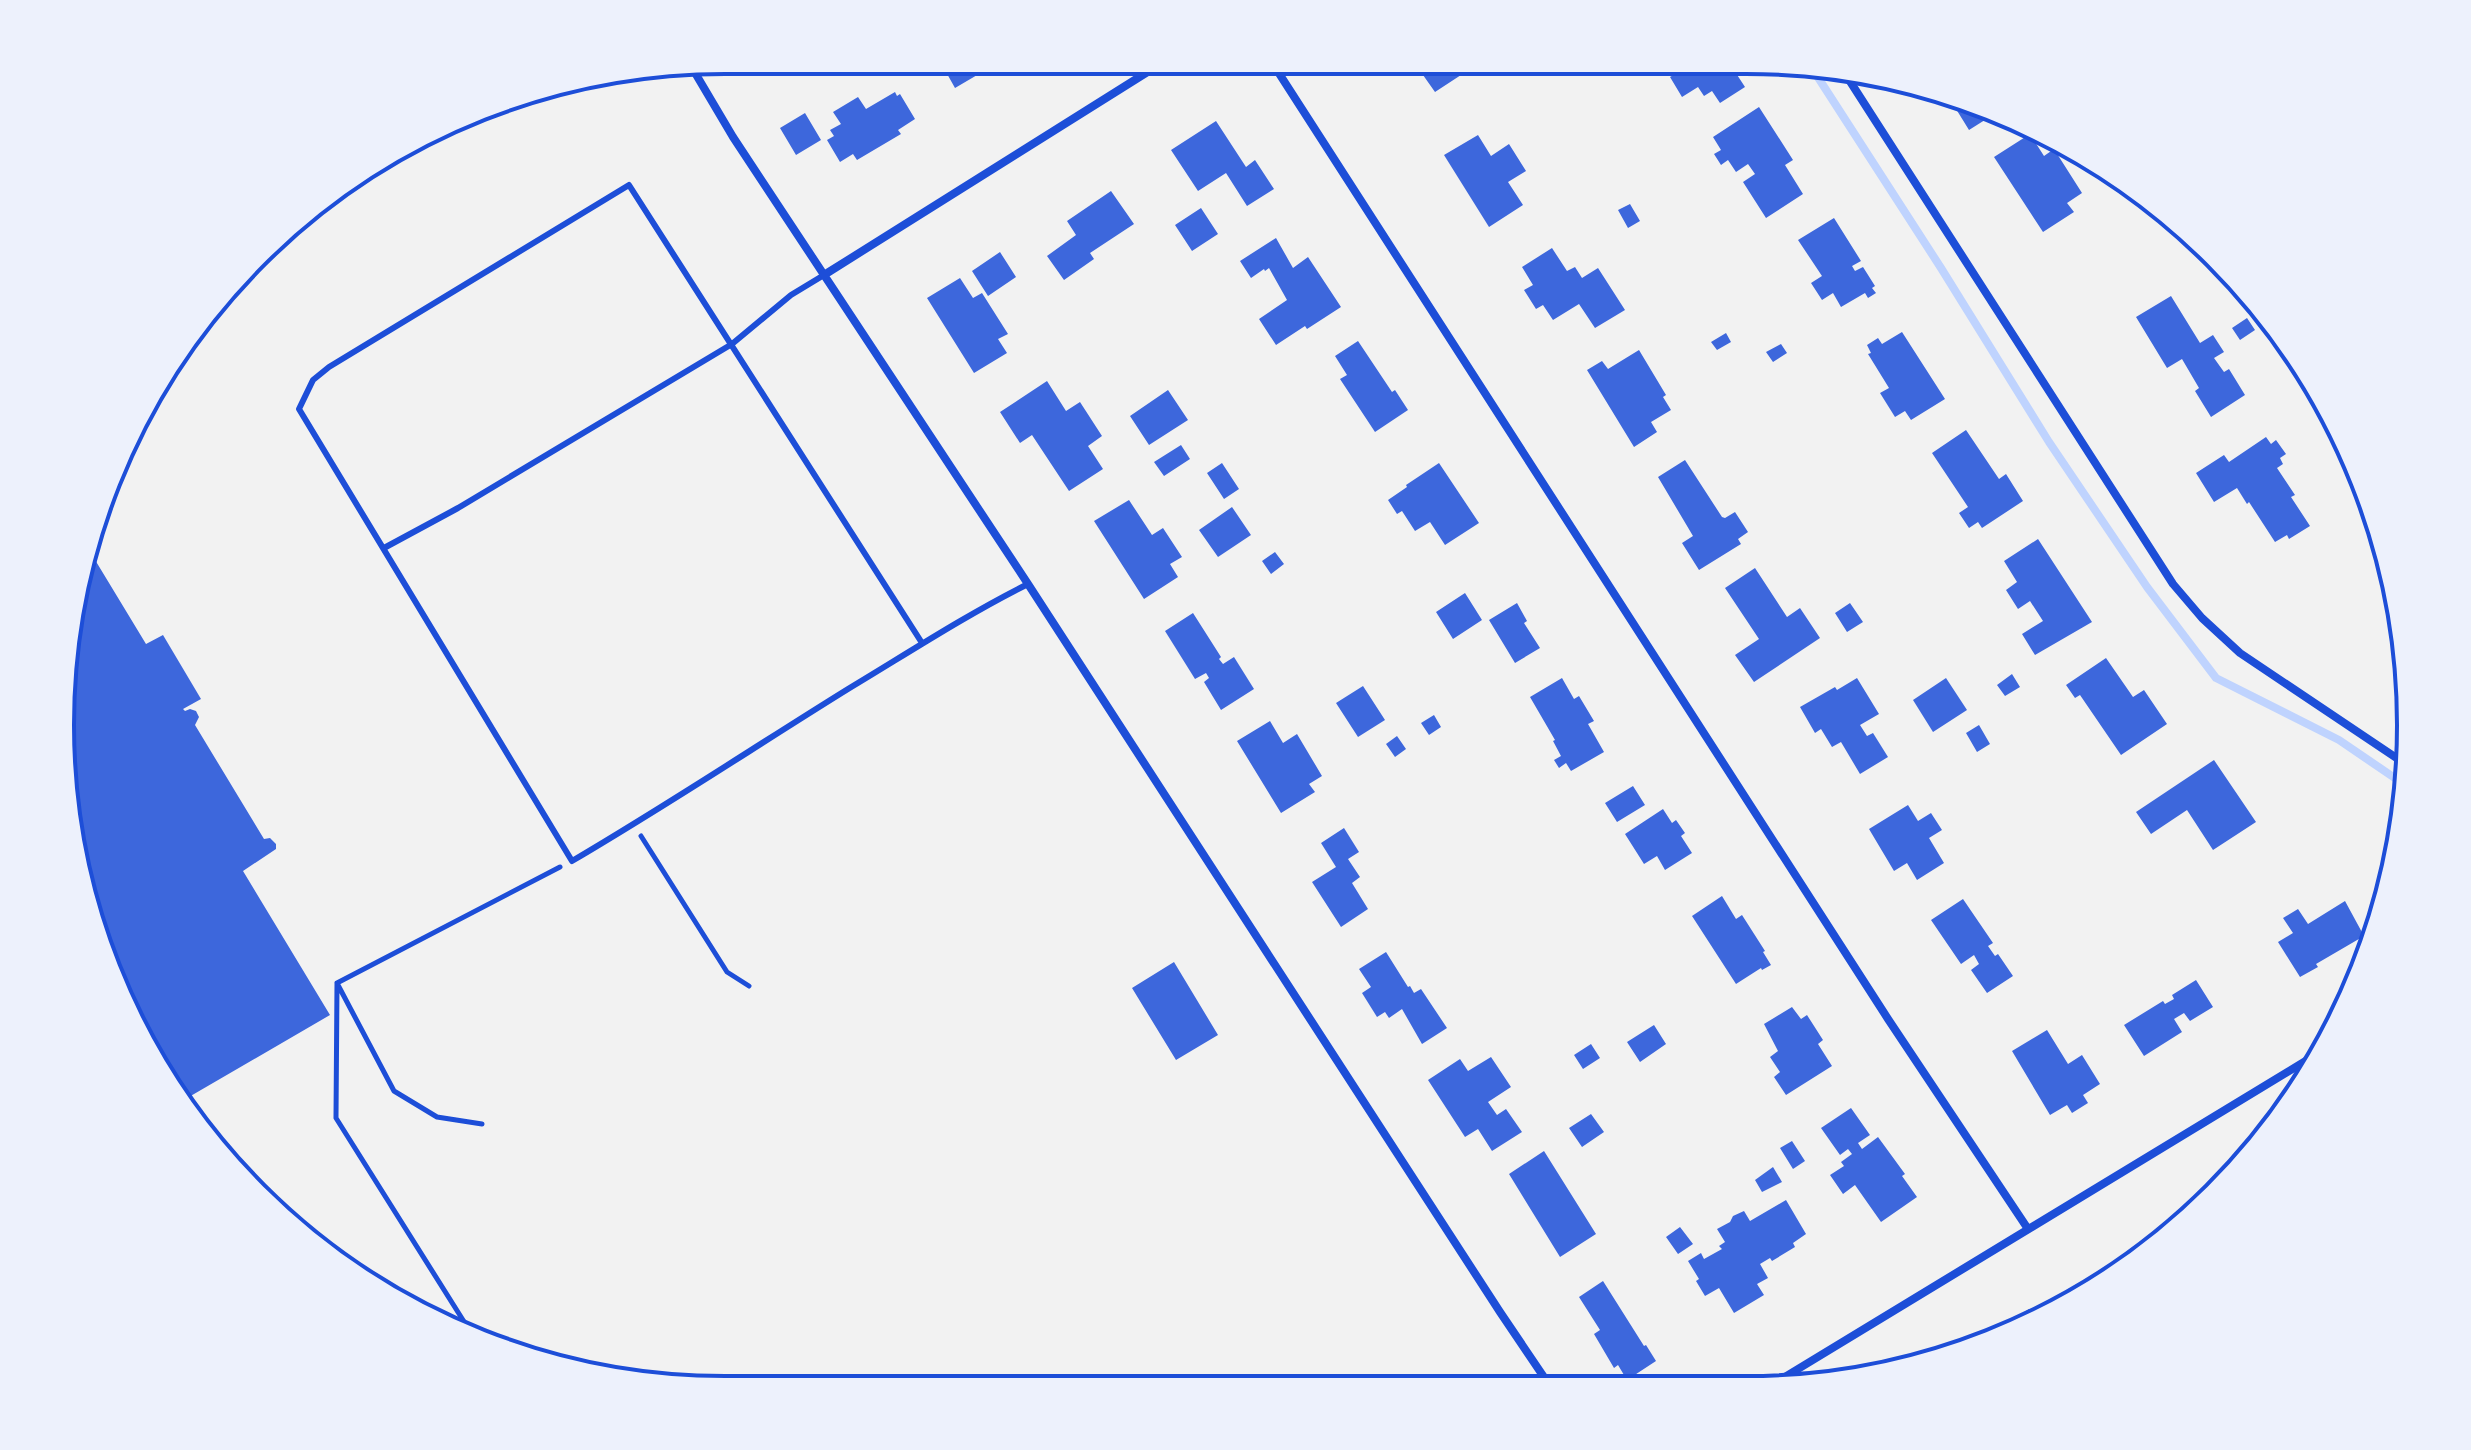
<svg xmlns="http://www.w3.org/2000/svg" width="2471" height="1450" font-family="Ubuntu,sans-serif">
<rect width="100%" height="100%" fill="#f2f2f2"/>
<g fill="none" stroke-linecap="round" stroke-linejoin="round">
<path stroke="#bfd3fe" stroke-width="8" d="M 1810,65 L 1941,268 L 2049,442 L 2147,587 L 2216,678 L 2339,740 L 2405,785"/>
</g>
<path fill="#3d67dc" d="M 945,60 L 1011,60 L 1003,65 L 1001,61 L 955,88 L 941,63 Z
M 1421,61 L 1452,61 L 1461,75 L 1435,92 L 1423,75 L 1428,72 Z
M 1670,61 L 1728,61 L 1745,87 L 1720,103 L 1712,91 L 1704,96 L 1698,87 L 1682,97 L 1670,77 L 1677,73 Z
M 895,92 L 897,96 L 900,94 L 915,119 L 898,130 L 901,134 L 857,160 L 853,154 L 840,162 L 827,140 L 834,136 L 830,130 L 841,124 L 833,112 L 858,97 L 866,109 Z
M 1951,94 L 1960,95 L 1996,113 L 1969,130 L 1948,96 Z
M 1759,107 L 1793,160 L 1785,165 L 1803,194 L 1766,218 L 1743,182 L 1755,174 L 1748,164 L 1736,172 L 1728,160 L 1721,165 L 1714,154 L 1721,150 L 1713,137 Z
M 805,113 L 821,140 L 796,155 L 780,128 Z
M 1216,121 L 1246,167 L 1255,160 L 1274,189 L 1247,206 L 1226,173 L 1198,191 L 1171,150 Z
M 2030,134 L 2044,156 L 2054,149 L 2082,193 L 2067,203 L 2074,212 L 2043,232 L 1994,157 Z
M 1478,135 L 1491,156 L 1509,144 L 1526,171 L 1508,182 L 1523,205 L 1489,227 L 1444,155 Z
M 1111,191 L 1134,224 L 1090,253 L 1094,259 L 1064,280 L 1047,256 L 1076,235 L 1067,221 Z
M 1630,204 L 1640,221 L 1628,228 L 1618,210 Z
M 1201,208 L 1218,234 L 1192,251 L 1175,225 Z
M 1834,218 L 1861,261 L 1852,266 L 1855,271 L 1863,267 L 1875,286 L 1872,288 L 1876,293 L 1868,298 L 1865,293 L 1841,307 L 1833,293 L 1822,300 L 1811,283 L 1822,276 L 1798,240 Z
M 1276,238 L 1293,268 L 1308,257 L 1341,307 L 1307,329 L 1305,326 L 1276,345 L 1259,319 L 1287,300 L 1269,268 L 1265,271 L 1264,269 L 1251,278 L 1240,261 Z
M 1552,248 L 1567,271 L 1575,267 L 1582,278 L 1598,268 L 1625,310 L 1595,328 L 1579,304 L 1553,320 L 1543,305 L 1536,309 L 1524,290 L 1533,285 L 1522,267 Z
M 1000,252 L 1016,277 L 988,296 L 972,271 Z
M 960,278 L 973,298 L 982,293 L 1008,334 L 998,339 L 1007,353 L 974,373 L 927,298 Z
M 2171,296 L 2200,343 L 2213,335 L 2224,352 L 2214,358 L 2224,372 L 2229,369 L 2245,395 L 2211,417 L 2195,391 L 2199,388 L 2182,359 L 2167,368 L 2136,317 Z
M 2247,318 L 2255,330 L 2240,340 L 2232,328 Z
M 1902,332 L 1945,399 L 1911,420 L 1905,411 L 1895,417 L 1880,393 L 1889,388 L 1868,354 L 1871,353 L 1867,345 L 1878,338 L 1882,344 Z
M 1726,333 L 1731,342 L 1717,350 L 1711,342 Z
M 1358,341 L 1392,392 L 1395,390 L 1408,410 L 1375,432 L 1340,379 L 1347,375 L 1335,356 Z
M 1781,344 L 1787,353 L 1773,362 L 1766,352 Z
M 1639,350 L 1666,395 L 1663,397 L 1671,410 L 1651,422 L 1657,432 L 1634,447 L 1587,370 L 1602,361 L 1608,369 Z
M 1047,381 L 1066,411 L 1080,402 L 1102,436 L 1088,446 L 1103,469 L 1069,491 L 1032,435 L 1020,443 L 1000,412 Z
M 1168,390 L 1188,420 L 1149,445 L 1130,416 Z
M 1966,430 L 1999,479 L 2006,474 L 2023,501 L 1982,528 L 1978,522 L 1969,528 L 1959,513 L 1968,507 L 1932,453 Z
M 2266,437 L 2271,444 L 2276,440 L 2286,454 L 2280,458 L 2283,464 L 2277,468 L 2295,495 L 2291,497 L 2310,526 L 2289,539 L 2287,535 L 2275,542 L 2249,502 L 2247,504 L 2237,488 L 2214,502 L 2196,473 L 2224,455 L 2229,462 Z
M 1181,445 L 1190,459 L 1164,476 L 1154,462 Z
M 1685,460 L 1722,517 L 1725,518 L 1735,512 L 1748,532 L 1738,539 L 1741,544 L 1699,570 L 1682,543 L 1693,536 L 1658,477 Z
M 1222,463 L 1239,489 L 1224,499 L 1207,473 Z
M 1439,463 L 1479,523 L 1445,545 L 1430,522 L 1415,531 L 1402,511 L 1397,514 L 1388,500 L 1407,487 L 1406,485 Z
M 1129,500 L 1152,535 L 1163,528 L 1182,557 L 1170,564 L 1178,577 L 1144,599 L 1094,521 Z
M 1232,507 L 1251,535 L 1218,557 L 1199,530 Z
M 2038,539 L 2092,622 L 2035,655 L 2022,634 L 2043,621 L 2030,601 L 2018,609 L 2006,590 L 2017,582 L 2004,561 Z
M 86,545 L 146,644 L 163,635 L 201,699 L 183,709 L 185,711 L 190,709 L 196,711 L 199,717 L 195,725 L 264,839 L 270,838 L 276,844 L 276,849 L 243,871 L 330,1015 L 182,1101 L 95,939 L 61,768 L 83,552 Z
M 1275,552 L 1284,564 L 1271,574 L 1262,561 Z
M 1755,568 L 1787,617 L 1800,608 L 1820,638 L 1754,682 L 1735,655 L 1759,639 L 1725,588 Z
M 1465,593 L 1482,620 L 1453,639 L 1436,612 Z
M 1517,603 L 1527,621 L 1524,623 L 1540,648 L 1515,663 L 1489,620 Z
M 1850,603 L 1863,622 L 1847,632 L 1835,613 Z
M 1193,613 L 1221,657 L 1219,659 L 1223,664 L 1234,657 L 1254,689 L 1221,710 L 1204,682 L 1209,678 L 1206,673 L 1195,679 L 1165,631 Z
M 2106,658 L 2133,697 L 2144,690 L 2167,724 L 2121,755 L 2080,695 L 2075,698 L 2066,685 Z
M 2012,674 L 2020,687 L 2005,696 L 1997,685 Z
M 1562,678 L 1574,699 L 1579,696 L 1594,721 L 1588,724 L 1604,752 L 1571,771 L 1566,763 L 1559,768 L 1554,760 L 1561,756 L 1553,741 L 1555,740 L 1530,697 Z
M 1857,678 L 1879,714 L 1860,725 L 1867,736 L 1873,733 L 1888,757 L 1860,774 L 1841,742 L 1832,747 L 1821,729 L 1815,733 L 1800,707 L 1835,687 L 1837,690 Z
M 1946,678 L 1967,710 L 1933,732 L 1913,700 Z
M 1363,686 L 1385,720 L 1358,737 L 1336,703 Z
M 1434,715 L 1441,727 L 1429,735 L 1421,723 Z
M 1270,721 L 1283,743 L 1297,734 L 1322,776 L 1309,784 L 1315,792 L 1281,813 L 1237,741 Z
M 1979,725 L 1990,744 L 1977,752 L 1966,733 Z
M 1397,736 L 1406,749 L 1395,757 L 1386,744 Z
M 2214,760 L 2256,822 L 2213,850 L 2187,810 L 2151,834 L 2136,812 Z
M 1633,786 L 1645,805 L 1617,822 L 1605,803 Z
M 1908,805 L 1918,821 L 1931,813 L 1942,830 L 1929,838 L 1944,863 L 1917,880 L 1907,863 L 1894,871 L 1869,829 Z
M 1663,809 L 1672,823 L 1676,820 L 1685,833 L 1681,836 L 1692,853 L 1665,870 L 1657,856 L 1644,864 L 1625,834 Z
M 1344,828 L 1359,852 L 1348,859 L 1360,877 L 1352,883 L 1368,909 L 1341,927 L 1312,882 L 1336,867 L 1321,843 Z
M 1722,896 L 1736,919 L 1742,915 L 1765,951 L 1763,952 L 1771,965 L 1762,970 L 1761,968 L 1736,984 L 1692,916 Z
M 1963,899 L 1993,943 L 1988,946 L 1995,956 L 1998,954 L 2013,976 L 1987,993 L 1971,970 L 1979,964 L 1974,955 L 1961,964 L 1931,920 Z
M 2345,901 L 2364,936 L 2316,964 L 2318,967 L 2300,977 L 2278,942 L 2293,933 L 2283,918 L 2298,909 L 2308,924 Z
M 1386,952 L 1408,987 L 1410,986 L 1414,993 L 1421,989 L 1447,1028 L 1422,1044 L 1402,1009 L 1389,1018 L 1385,1012 L 1377,1017 L 1362,993 L 1371,987 L 1359,969 Z
M 1174,962 L 1218,1035 L 1176,1060 L 1132,988 Z
M 2196,980 L 2213,1007 L 2190,1021 L 2184,1013 L 2174,1019 L 2182,1032 L 2144,1056 L 2124,1025 L 2163,1001 L 2165,1004 L 2174,999 L 2172,995 Z
M 1792,1007 L 1801,1019 L 1807,1015 L 1823,1040 L 1818,1044 L 1832,1066 L 1786,1095 L 1774,1077 L 1780,1072 L 1770,1057 L 1778,1051 L 1764,1024 Z
M 1654,1025 L 1666,1044 L 1640,1062 L 1627,1042 Z
M 2047,1030 L 2068,1064 L 2082,1055 L 2100,1084 L 2083,1095 L 2088,1103 L 2072,1113 L 2067,1105 L 2050,1115 L 2012,1051 Z
M 1591,1044 L 1600,1058 L 1583,1069 L 1574,1055 Z
M 1491,1057 L 1511,1087 L 1488,1102 L 1497,1115 L 1506,1109 L 1522,1132 L 1492,1151 L 1478,1129 L 1465,1137 L 1428,1080 L 1460,1059 L 1468,1071 Z
M 1851,1108 L 1870,1135 L 1858,1143 L 1862,1149 L 1878,1137 L 1905,1174 L 1902,1176 L 1917,1197 L 1881,1222 L 1855,1185 L 1843,1194 L 1830,1175 L 1844,1166 L 1841,1162 L 1852,1154 L 1848,1149 L 1840,1155 L 1821,1128 Z
M 1591,1114 L 1604,1132 L 1582,1147 L 1569,1128 Z
M 1792,1141 L 1805,1161 L 1793,1169 L 1780,1148 Z
M 1544,1151 L 1596,1234 L 1560,1257 L 1509,1174 Z
M 1773,1167 L 1782,1182 L 1762,1192 L 1755,1180 Z
M 1786,1200 L 1806,1234 L 1793,1243 L 1795,1247 L 1772,1261 L 1770,1258 L 1760,1264 L 1768,1278 L 1757,1284 L 1764,1295 L 1734,1313 L 1719,1288 L 1705,1296 L 1696,1281 L 1699,1279 L 1688,1261 L 1701,1253 L 1704,1259 L 1722,1249 L 1719,1246 L 1725,1242 L 1717,1229 L 1730,1222 L 1733,1216 L 1744,1211 L 1750,1221 Z
M 2172,1224 L 2174,1228 L 2147,1248 L 2142,1240 Z
M 1680,1227 L 1693,1244 L 1678,1254 L 1666,1237 Z
M 1603,1281 L 1644,1346 L 1646,1345 L 1656,1361 L 1627,1380 L 1618,1365 L 1614,1368 L 1594,1334 L 1600,1330 L 1579,1297 Z
M 2029,1309 L 2036,1320 L 2005,1334 L 2001,1327 Z"/>
<g fill="none" stroke-linecap="round" stroke-linejoin="round">
<path stroke="#1d4ed8" stroke-width="5" d="M 641,836 L 727,972 L 749,986
M 337,983 L 336,1118 L 473,1336
M 337,983 L 560,867
M 338,985 L 394,1091 L 437,1117 L 482,1124"/>
<path stroke="#1d4ed8" stroke-width="6" d="M 384,548 L 458,508 L 732,344 L 791,295 L 824,275
M 922,643 L 629,185 L 329,367 L 313,380 L 299,409 L 572,861 C 666,806 756,746 848,689 C 908,653 966,615 1028,584"/>
<path stroke="#1d4ed8" stroke-width="8" d="M 1271,61 L 1888,1019 L 2028,1229
M 691,66 L 733,137 L 1028,584 L 1500,1312 L 1552,1389
M 1844,72 L 2173,584 L 2202,618 L 2240,653 L 2407,765
M 824,275 L 1165,61
M 1765,1389 L 2322,1051"/>
</g>
<path d="M0 0H2471V1450H0ZM725 74H1746A651 651 0 0 1 2397 725V725A651 651 0 0 1 1746 1376H725A651 651 0 0 1 74 725V725A651 651 0 0 1 725 74Z" fill="#edf1fc" fill-rule="evenodd"/>
<path fill="none" stroke="#1d4ed8" stroke-width="4" d="M725 74H1746A651 651 0 0 1 2397 725V725A651 651 0 0 1 1746 1376H725A651 651 0 0 1 74 725V725A651 651 0 0 1 725 74Z"/>
</svg>
